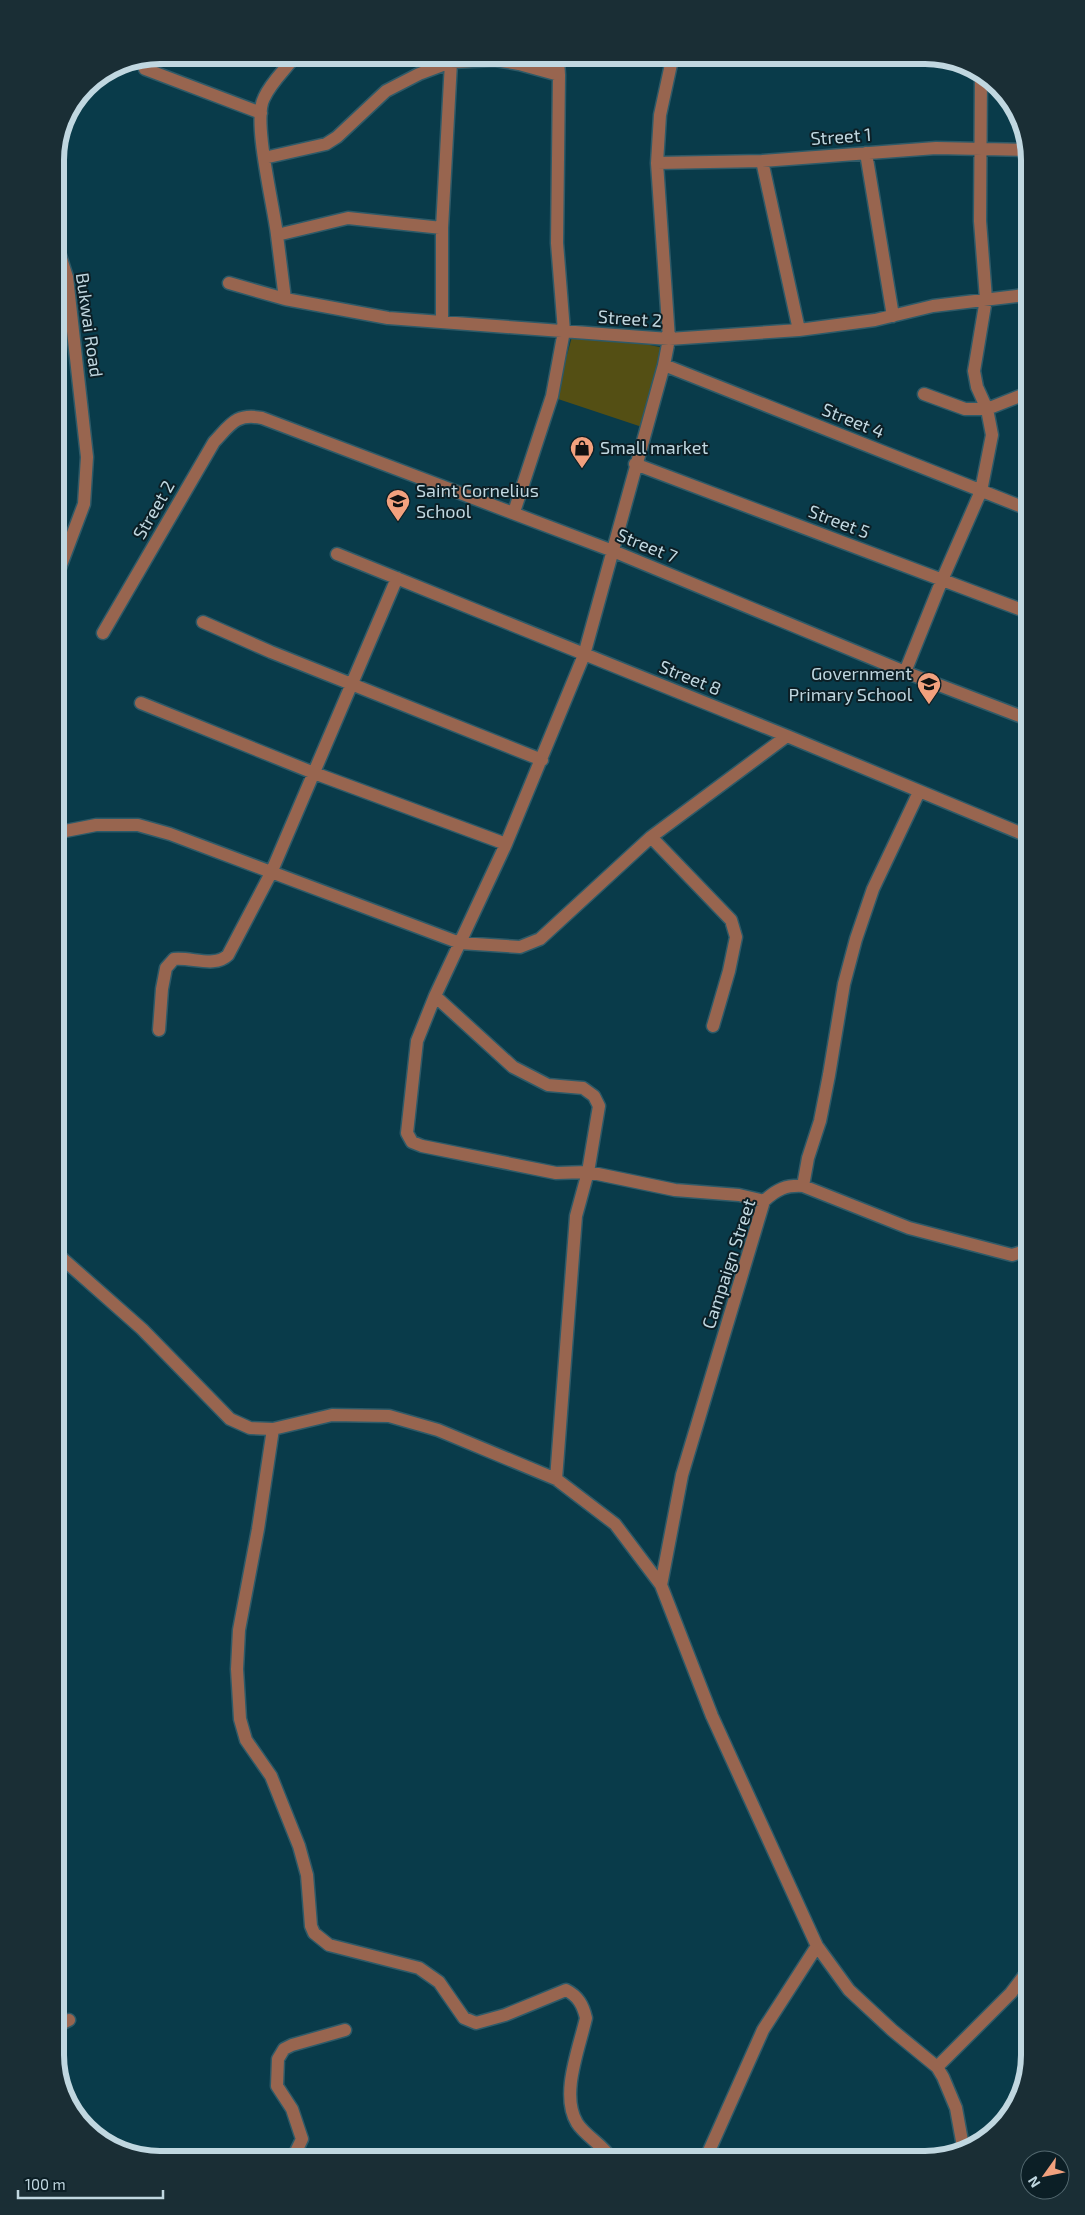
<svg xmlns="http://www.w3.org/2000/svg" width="1085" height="2215" font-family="'Exo 2',sans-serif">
<rect width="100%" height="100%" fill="#093b4a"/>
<path fill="#544f14" d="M 573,333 L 616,338 L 669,349 L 645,428 L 555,398 Z"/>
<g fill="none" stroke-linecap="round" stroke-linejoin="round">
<g stroke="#2e5a68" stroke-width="15">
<path id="minor" d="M 296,55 C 286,69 271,82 264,98 C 252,120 274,207 277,235 L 348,218 L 442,228
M 145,69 L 261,113
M 866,153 L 893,316
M 264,158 L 326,144 L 337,137 L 386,91 L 419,74 L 451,62
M 762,161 L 799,330
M 657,163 L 762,161 L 936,148 L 1028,150
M 277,235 L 285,299
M 229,283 L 285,299 L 388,318 L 669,339 L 799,330 L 875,320 L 933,306 L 1017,296 L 1030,293
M 442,321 L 442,228 L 451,62 L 495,60 L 519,64 L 559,75
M 664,365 L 1030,510
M 924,394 L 965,409 L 987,409 L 1030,392
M 635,464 L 1030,613
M 514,512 L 552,396 L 564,331 L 557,243 L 559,75 L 558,60 L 553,55
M 337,554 L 787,736 L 1030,837
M 55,581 L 84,504 L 87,457 L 67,277 L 55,240
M 203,622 L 271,652 L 542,760
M 103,633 L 214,442 C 231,424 236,413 262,418 L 613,551 L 905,672 L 1030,720
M 905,672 L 942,580 L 981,491 L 992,435 L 987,409 L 977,387 L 974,371 L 986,299 L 980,221 L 981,74
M 141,703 L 314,773 L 506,844
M 55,833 L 96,825 L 138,825 L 170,834 L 460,943 L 520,947 L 540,939 L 651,837 L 787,736
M 651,837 L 731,920 L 736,937 L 729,971 L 713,1026
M 435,996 L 417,1041 L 407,1133 L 412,1142 L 422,1146 L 556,1173 L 588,1172 L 675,1190 L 739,1195 L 764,1201
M 159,1030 L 162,989 L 166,968 L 174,959 C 192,957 215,968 228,955 L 271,873 L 397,578
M 803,1186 L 808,1158 L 820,1121 L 829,1075 L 844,984 L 856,939 L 873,889 L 919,792
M 55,1252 L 142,1329 L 230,1419 L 250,1428 L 273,1429 L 332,1415 L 389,1416 L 438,1430 L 556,1479 L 615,1524 L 661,1585 L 712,1716 L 817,1946 L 849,1990 L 892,2030 L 937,2067 L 943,2077 L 956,2108 L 964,2152
M 273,1429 L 258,1529 L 239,1630 L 237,1669 L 240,1719 L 246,1740 L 271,1776 L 299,1846 L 307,1875 L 311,1926 L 314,1933 L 329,1945 L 419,1968 L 439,1982 L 464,2018 L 476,2023 L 505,2015 L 566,1990 C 578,1996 583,2005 586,2018 C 579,2049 560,2095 577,2123 C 586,2137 604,2145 612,2160
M 556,1479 L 576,1216 L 588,1172 L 599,1106 L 594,1096 L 583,1088 L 548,1085 L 513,1067 L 435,996 L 506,844 L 584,655 L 664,365 L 669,339 L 657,163 L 660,115 L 673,55
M 661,1585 L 682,1475 L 764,1201 C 777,1189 786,1185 803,1186 L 909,1228 L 1012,1255 L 1025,1251 L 1030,1243
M 55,2027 L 69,2020
M 937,2067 L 1011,1993 L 1030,1968
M 292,2160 L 302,2139 L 292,2109 L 277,2086 L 278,2059 L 284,2049 L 292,2045 L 345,2030
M 705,2160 L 763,2030 L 817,1946"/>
</g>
<use href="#minor" stroke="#98654f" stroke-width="12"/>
</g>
<defs>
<g id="shop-pin" transform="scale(1.25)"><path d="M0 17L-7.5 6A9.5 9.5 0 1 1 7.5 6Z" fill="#f2a17e" stroke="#0c1f26"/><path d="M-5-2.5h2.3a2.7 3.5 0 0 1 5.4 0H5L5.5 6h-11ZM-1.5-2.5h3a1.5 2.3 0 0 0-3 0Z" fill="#111"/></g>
<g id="school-pin" transform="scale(1.25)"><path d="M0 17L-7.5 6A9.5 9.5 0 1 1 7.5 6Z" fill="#f2a17e" stroke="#0c1f26"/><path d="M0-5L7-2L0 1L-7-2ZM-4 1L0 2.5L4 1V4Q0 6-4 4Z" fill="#111"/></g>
</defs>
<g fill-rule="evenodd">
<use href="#shop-pin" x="582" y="448"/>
<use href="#school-pin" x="398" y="501"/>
<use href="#school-pin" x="929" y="684"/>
</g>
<g text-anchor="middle" stroke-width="4" stroke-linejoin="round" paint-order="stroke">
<g font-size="18" fill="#c0d7e0" stroke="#0c1f26">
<text transform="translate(841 137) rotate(-4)" y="6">Street 1</text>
<text transform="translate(630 319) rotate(4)" y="6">Street 2</text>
<text transform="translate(89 325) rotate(82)" y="6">Bukwai Road</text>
<text transform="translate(853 421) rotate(22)" y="6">Street 4</text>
<text transform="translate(154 510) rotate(-60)" y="6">Street 2</text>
<text transform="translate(839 522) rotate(21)" y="6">Street 5</text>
<text transform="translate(647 546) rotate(22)" y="6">Street 7</text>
<text transform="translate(690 678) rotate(22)" y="6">Street 8</text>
<text transform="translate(729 1264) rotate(-72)" y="6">Campaign Street</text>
</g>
<g font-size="18" fill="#c0d7e0" stroke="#0c1f26" text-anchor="start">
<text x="600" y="454">Small market</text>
<text x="416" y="497">Saint Cornelius<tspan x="416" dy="21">School</tspan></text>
<text x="912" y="680" text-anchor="end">Government<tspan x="912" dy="21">Primary School</tspan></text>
</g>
</g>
<path d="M0 0H1085V2215H0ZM160 64H925A96 96 0 0 1 1021 160V2055A96 96 0 0 1 925 2151H160A96 96 0 0 1 64 2055V160A96 96 0 0 1 160 64Z" fill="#1a2e35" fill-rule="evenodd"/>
<path fill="none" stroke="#c0d7e0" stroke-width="6" d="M160 64H925A96 96 0 0 1 1021 160V2055A96 96 0 0 1 925 2151H160A96 96 0 0 1 64 2055V160A96 96 0 0 1 160 64Z"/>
<g transform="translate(1045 2175) rotate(237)"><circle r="24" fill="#0c1f26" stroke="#546970"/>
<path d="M0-4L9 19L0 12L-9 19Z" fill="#f2a17e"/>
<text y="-8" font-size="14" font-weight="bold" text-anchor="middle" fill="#c0d7e0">N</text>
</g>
<path d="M18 2190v8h145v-8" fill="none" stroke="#c0d7e0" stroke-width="2.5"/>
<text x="25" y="2190" font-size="15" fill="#c0d7e0" stroke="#0c1f26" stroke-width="4" paint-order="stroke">100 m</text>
</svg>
